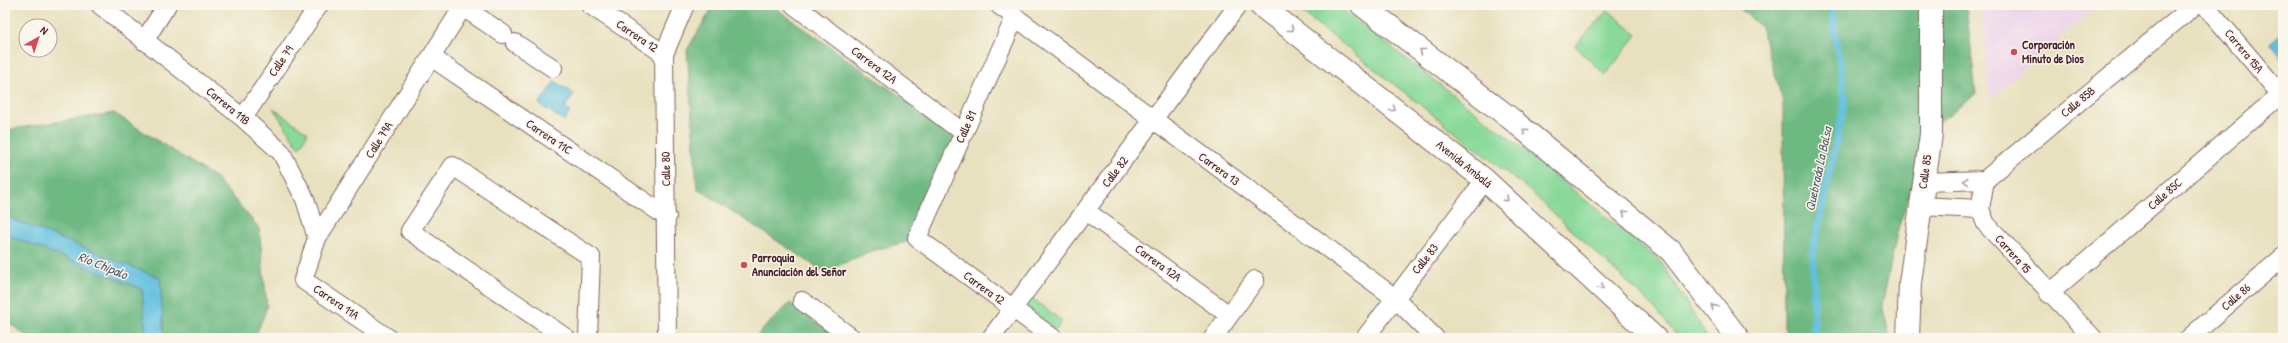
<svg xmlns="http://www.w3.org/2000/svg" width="2288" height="343" font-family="'Patrick Hand',sans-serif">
<rect width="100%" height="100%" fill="#fbf7ec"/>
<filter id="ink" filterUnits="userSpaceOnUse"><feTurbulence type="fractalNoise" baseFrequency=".025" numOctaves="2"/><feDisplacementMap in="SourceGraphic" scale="8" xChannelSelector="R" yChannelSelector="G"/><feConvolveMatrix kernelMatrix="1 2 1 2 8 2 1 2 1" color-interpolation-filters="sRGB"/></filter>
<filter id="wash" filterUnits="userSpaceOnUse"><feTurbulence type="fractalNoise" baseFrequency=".012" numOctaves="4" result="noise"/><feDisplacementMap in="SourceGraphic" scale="16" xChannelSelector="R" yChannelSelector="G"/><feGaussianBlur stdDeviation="0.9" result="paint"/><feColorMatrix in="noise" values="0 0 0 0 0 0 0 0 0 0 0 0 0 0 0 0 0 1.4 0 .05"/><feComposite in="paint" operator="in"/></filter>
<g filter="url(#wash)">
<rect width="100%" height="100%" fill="#e8e1bf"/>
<path fill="#ecd1ea" d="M 1981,5 L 2098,5 L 1989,100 Z"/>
<path fill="#88d99a" stroke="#697c62" d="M 1293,5 L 1336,5 L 1507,136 L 1661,262 L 1708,338 L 1679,338 L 1652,305 L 1530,191 Z
M 1608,10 L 1637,35 L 1605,75 L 1575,46 Z
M 273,108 L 308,133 L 299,148 Z
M 1028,295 L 1062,321 L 1056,330 L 1020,306 Z"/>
<path fill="#6eb982" stroke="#5c6c56" d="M 714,5 L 771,5 L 962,140 L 910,241 L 871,251 L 824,272 L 697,188 L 687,50 Z
M 1736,5 L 1966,5 L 1976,94 L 1930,129 L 1898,229 L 1882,305 L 1890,338 L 1790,338 L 1784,328 L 1783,102 L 1761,27 Z
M 114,113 L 216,178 L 259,228 L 267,307 L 255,338 L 29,338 L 5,320 L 5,130 Z
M 790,303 L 837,338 L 754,338 Z"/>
<path fill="#61c0df" stroke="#567085" d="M 2283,33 L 2283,60 L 2270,44 Z
M 555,81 L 574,94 L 565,107 L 570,111 L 564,121 L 539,104 Z
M 5,216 L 160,278 L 164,338 L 146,338 L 142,289 L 5,234 Z"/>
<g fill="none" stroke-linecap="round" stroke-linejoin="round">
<path stroke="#61c0df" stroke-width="7" d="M 1814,338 L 1813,250 L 1845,101 L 1831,5"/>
</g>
</g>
<g filter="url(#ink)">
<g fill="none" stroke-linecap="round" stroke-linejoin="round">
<g stroke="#81635f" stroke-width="20">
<path id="minor" d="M 100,5 L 243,118 L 281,152 L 305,199 L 317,238
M 590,5 L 664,54
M 794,5 L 953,125
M 999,5 L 1395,298 L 1435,338
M 2205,5 L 2283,97
M 463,7 L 503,34
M 1015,17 L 917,238 L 1053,338
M 144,41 L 167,5
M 515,43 L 553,68
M 431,57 L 667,217
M 243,118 L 319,5
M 1923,182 L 1985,180
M 1920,206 L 1980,209
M 1980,209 L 1985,180 L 2195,5
M 1980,209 L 1986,224 L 2093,338
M 1086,211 L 1229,315
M 2049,294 L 2280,95
M 802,301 L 852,338
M 388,338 L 303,280 L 317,238 L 464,5
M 566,338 L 410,231 L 453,166 L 591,257 L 588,338
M 667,338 L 664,54 L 685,5
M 991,338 L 1238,5
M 1213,338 L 1255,280
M 1365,338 L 1485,180
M 2189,338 L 2283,257"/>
</g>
<g stroke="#81635f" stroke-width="24">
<path id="tertiary" d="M 1908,338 L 1910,283 L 1931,134 L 1931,5"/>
</g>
<g stroke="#81635f" stroke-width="24">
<path id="primary" d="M 1260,5 L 1485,180 L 1655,338
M 1362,5 L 1510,118 L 1671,251 L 1738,338"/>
</g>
<use href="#minor" stroke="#fff" stroke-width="18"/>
<use href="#tertiary" stroke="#fff" stroke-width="22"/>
<use href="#primary" stroke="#fff" stroke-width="22"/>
</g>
<defs><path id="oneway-chevron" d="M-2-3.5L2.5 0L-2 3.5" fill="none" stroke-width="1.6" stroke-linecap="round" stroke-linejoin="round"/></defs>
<g stroke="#ae9aa0">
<use href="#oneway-chevron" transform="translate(1291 29) rotate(38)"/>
<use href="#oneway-chevron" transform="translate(1422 51) rotate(-142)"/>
<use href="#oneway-chevron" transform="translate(1393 109) rotate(38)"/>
<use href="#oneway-chevron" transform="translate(1525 131) rotate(-140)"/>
<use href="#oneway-chevron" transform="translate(1966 181) rotate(178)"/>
<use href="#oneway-chevron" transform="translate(1506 199) rotate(43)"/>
<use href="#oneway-chevron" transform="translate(1625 213) rotate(-141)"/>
<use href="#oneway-chevron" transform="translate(1601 287) rotate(43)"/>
<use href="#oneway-chevron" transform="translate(1714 307) rotate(-128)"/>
</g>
</g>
<g fill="#d1495b" stroke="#fbf7ec" stroke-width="1.5">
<circle cx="2014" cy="52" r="4"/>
<circle cx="744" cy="265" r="4"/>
</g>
<g text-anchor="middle" stroke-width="3" stroke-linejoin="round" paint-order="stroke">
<g font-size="12" fill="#4a1f2b" stroke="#fbf7ec">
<text transform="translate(637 36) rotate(34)" y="4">Carrera 12</text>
<text transform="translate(2244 51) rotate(50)" y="4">Carrera 15A</text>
<text transform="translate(281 61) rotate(-56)" y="4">Calle 79</text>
<text transform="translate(874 65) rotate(37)" y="4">Carrera 12A</text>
<text transform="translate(2078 102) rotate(-40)" y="4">Calle 85B</text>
<text transform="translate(228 106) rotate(39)" y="4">Carrera 11B</text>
<text transform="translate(966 127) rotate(-66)" y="4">Calle 81</text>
<text transform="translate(549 137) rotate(34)" y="4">Carrera 11C</text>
<text transform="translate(379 140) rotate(-58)" y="4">Calle 79A</text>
<text transform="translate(1464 164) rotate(39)" y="4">Avenida Ambalá</text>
<text transform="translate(666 169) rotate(-91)" y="4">Calle 80</text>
<text transform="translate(1219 169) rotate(36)" y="4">Carrera 13</text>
<text transform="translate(1115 172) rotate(-53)" y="4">Calle 82</text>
<text transform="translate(1925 172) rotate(-82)" y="4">Calle 85</text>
<text transform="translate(2165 194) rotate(-41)" y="4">Calle 85C</text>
<text transform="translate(2013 254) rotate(48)" y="4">Carrera 15</text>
<text transform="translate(1425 259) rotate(-52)" y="4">Calle 83</text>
<text transform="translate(1158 263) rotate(36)" y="4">Carrera 12A</text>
<text transform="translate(984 288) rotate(36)" y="4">Carrera 12</text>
<text transform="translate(2236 297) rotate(-41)" y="4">Calle 86</text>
<text transform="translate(336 302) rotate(34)" y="4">Carrera 11A</text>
</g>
<g font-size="12" font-weight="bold" fill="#4a1f2b" stroke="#fbf7ec" text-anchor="start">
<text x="2022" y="49">Corporación<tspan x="2022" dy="14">Minuto de Dios</tspan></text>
<text x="752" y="262">Parroquia<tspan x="752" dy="14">Anunciación del Señor</tspan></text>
</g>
<g font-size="13" font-style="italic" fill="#52576a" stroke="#fbf7ec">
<text transform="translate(1818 169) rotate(-78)" y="5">Quebrada La Balsa</text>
<text transform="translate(103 265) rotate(22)" y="5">Río Chipalo</text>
</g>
</g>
<rect width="2288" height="343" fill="none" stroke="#fbf7ec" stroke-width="20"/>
<g transform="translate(38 38) rotate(39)"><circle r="19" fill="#fbf7ec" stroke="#b4a19f"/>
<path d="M0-3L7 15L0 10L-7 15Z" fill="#d1495b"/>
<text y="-6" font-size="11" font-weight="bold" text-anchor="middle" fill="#4a1f2b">N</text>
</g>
</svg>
